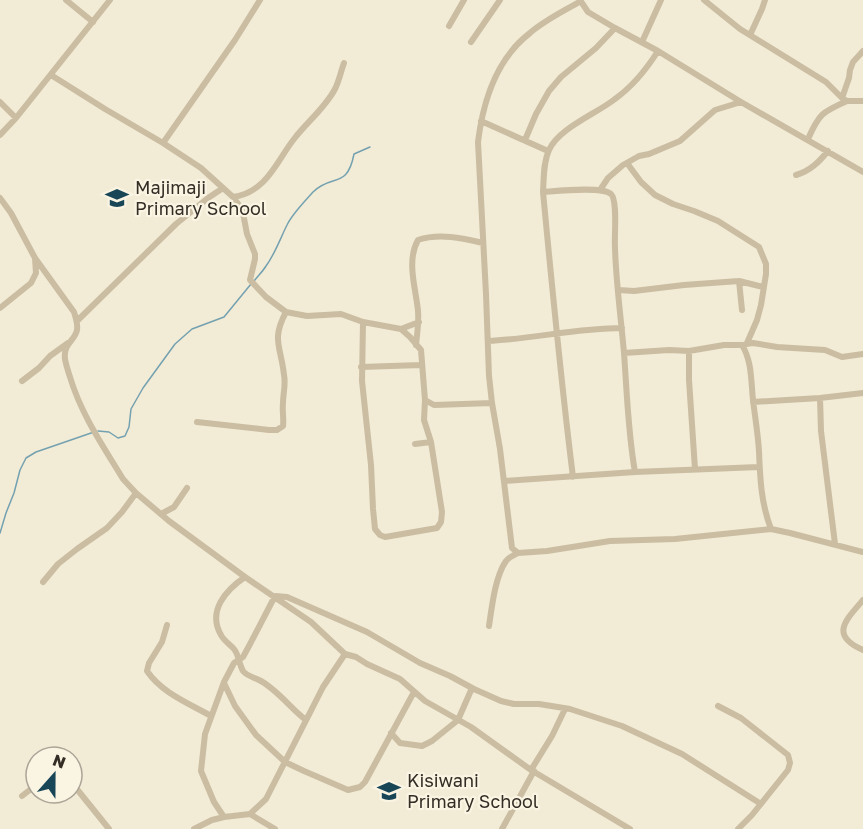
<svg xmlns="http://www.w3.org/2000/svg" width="863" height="829" font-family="'Golos Text',sans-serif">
<rect width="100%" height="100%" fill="#f2ebd6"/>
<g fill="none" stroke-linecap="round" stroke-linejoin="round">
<path stroke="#74a1b0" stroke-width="1.5" d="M 254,281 C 258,276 263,271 266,266 C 275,254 280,239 287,225 C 292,214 305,201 313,192 C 332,173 347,190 354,154 L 370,147
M 98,431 L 109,432 L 118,438 L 125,436 L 129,427 L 131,409 L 143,388 L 175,344 L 192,329 L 224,317 L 251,284
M 0,533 L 6,513 L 14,493 L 20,470 L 26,458 L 36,452 L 94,432"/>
<path stroke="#cabda2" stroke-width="6" d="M 66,0 L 93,22
M 580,0 L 588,12 L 615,28 L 658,51 L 741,102 L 863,172
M 704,0 L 740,29 L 826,82 L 842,98 L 847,101 L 863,101
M 581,1 C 564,11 545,20 530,33 C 496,59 483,101 478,142 L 486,294 L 489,376 L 492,403 L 500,449 L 512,548 L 518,553 L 547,551 L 610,541 L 675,539 L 771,529 L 790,533 L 863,552
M 449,26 L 464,0
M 750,35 L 762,9 L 765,0
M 471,42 L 500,0
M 642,42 L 661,0
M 51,75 L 105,109 L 163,143 L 235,40 L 260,0
M 842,98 L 849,78 L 850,70 L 853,62 L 863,51
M 0,102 L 16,118
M 481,121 L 548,151
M 0,135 L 16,118 L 110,0
M 808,139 C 819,114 822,112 847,101
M 525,140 L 536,114 L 549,91 L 561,77 L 596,48 L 615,28
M 163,143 L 201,168 L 233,197 L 239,205 L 243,213 L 247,234 L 255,254 L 255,259 L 250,280 L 266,297 L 286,312 L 307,316 L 341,314 L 363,322 L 401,329 L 410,337 L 421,350 L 425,400
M 627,163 L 641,182 L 655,195 L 673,204 L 694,211 L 718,221 L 759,247 L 766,264 L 766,274 L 761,305 L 757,320 L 747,343
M 796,175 C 810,171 819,162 828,151
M 600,190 L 608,178 L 623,165 L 639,156 L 649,154 L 680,141 L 715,110 L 741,102
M 543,192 C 557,191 602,186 611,194 C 618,201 614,236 615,248 C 616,283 621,318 624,353 C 627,393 628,433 635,472
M 233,197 C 267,192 276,162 294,139 C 307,122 325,108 335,89 C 339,81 341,71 344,63
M 0,198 L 11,213 L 35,258 L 74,312 C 76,318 78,324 77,330 C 75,341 63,343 65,359 C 66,365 68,371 70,377 C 81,414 103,446 123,479 L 136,493 L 169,521 L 245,577 L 311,622 L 345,654 L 356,657 L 367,664 L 400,679 L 425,701 L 471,727 L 531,770 L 630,829
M 739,281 L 742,310
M 618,290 L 634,291 L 684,285 L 739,281 L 763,287
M 0,308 L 31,283 L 36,273 L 35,258
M 77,321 L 176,224 L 208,198 L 223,188
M 363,322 L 362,381 L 371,465 L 373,509 L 375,529 L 380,535 L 385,537 L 437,528 L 441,522 L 442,512 L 431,442 L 424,420 L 425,400 L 434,405 L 492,403
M 401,329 L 419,322
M 488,341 C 533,339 577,328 622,328
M 746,344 L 753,343 L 777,347 L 825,350 L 842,357 L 863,354
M 416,345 C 417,334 419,323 418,311 C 416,289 406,261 418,240 C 439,233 462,238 483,243
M 689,351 L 689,380 L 695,469
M 624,353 L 669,350 L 689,351 L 724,345 L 742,345 C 752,361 751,381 753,400 C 755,417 758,434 759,451 C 760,478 761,503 771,529
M 361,367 L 421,365
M 22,381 L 39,368 L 50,356 L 68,343
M 820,398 L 821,431 L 835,544
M 753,402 L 820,398 L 863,393
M 197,422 L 269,430 L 277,430 L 283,426 C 284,419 282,411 283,403 C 283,394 286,384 284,375 C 281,346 271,340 286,312
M 415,444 L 431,442
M 573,477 C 561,382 552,287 543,192 C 544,178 543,163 549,150 C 559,128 596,114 615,99 C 633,86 646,70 658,51
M 504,481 L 635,472 L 759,467
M 161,514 L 174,507 L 187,488
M 245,577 C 226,590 207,611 221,635 C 224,641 230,644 234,649 C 239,655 239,664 243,671 C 247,676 253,677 259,680 C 277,689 290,708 306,720
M 43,582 L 58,564 L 77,549 L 107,528 L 122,512 L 136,493
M 863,600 C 846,620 829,635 863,650
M 167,625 L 162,642 L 149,663 L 147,671 C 162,693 188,703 211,716
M 489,626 C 492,606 495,577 506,561 C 509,557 514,555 518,553
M 224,683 L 235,706 L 256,735 L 285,762 L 304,771 L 348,790 L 360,787 L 365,782 L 414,692
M 718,706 L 741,718 L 788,755 L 790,763 L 788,770 L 752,815 L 738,829
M 391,733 L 400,743 L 422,746 L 432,741 L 458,720 L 472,688
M 531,770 L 552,736 L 565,709
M 72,783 L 109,829
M 22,796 L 36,785
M 250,814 L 275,829
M 224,817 L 214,802 L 201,771 L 205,734 L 224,682 L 234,663 L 243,657 L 249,646 L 275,596 L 287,597 L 367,632 L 420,663 L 450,676 L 474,689 L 501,701 L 514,704 L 539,704 L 570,709 L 622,726 L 682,754 L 761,804
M 194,829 L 212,820 L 224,817 L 250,814 L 266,799 L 323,687 L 345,654
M 502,829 L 534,771"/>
</g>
<defs>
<g id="school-bare" transform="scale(1.8)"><path d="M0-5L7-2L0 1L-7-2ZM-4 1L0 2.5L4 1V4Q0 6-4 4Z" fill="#194657" stroke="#faf4e3" stroke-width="2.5" paint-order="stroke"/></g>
</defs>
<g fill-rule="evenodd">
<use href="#school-bare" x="117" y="198"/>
<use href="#school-bare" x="389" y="791"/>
</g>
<g text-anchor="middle" stroke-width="4.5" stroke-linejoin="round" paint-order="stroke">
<g font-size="18" fill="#342d25" stroke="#faf4e3" text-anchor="start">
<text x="135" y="194">Majimaji<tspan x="135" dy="21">Primary School</tspan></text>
<text x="407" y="787">Kisiwani<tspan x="407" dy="21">Primary School</tspan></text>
</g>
</g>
<g transform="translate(54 775) rotate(21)"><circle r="28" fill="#faf4e3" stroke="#aba497" stroke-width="1.5"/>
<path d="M0-4.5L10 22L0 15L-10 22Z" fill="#194657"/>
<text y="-9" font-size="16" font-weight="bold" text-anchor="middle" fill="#342d25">N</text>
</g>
</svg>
